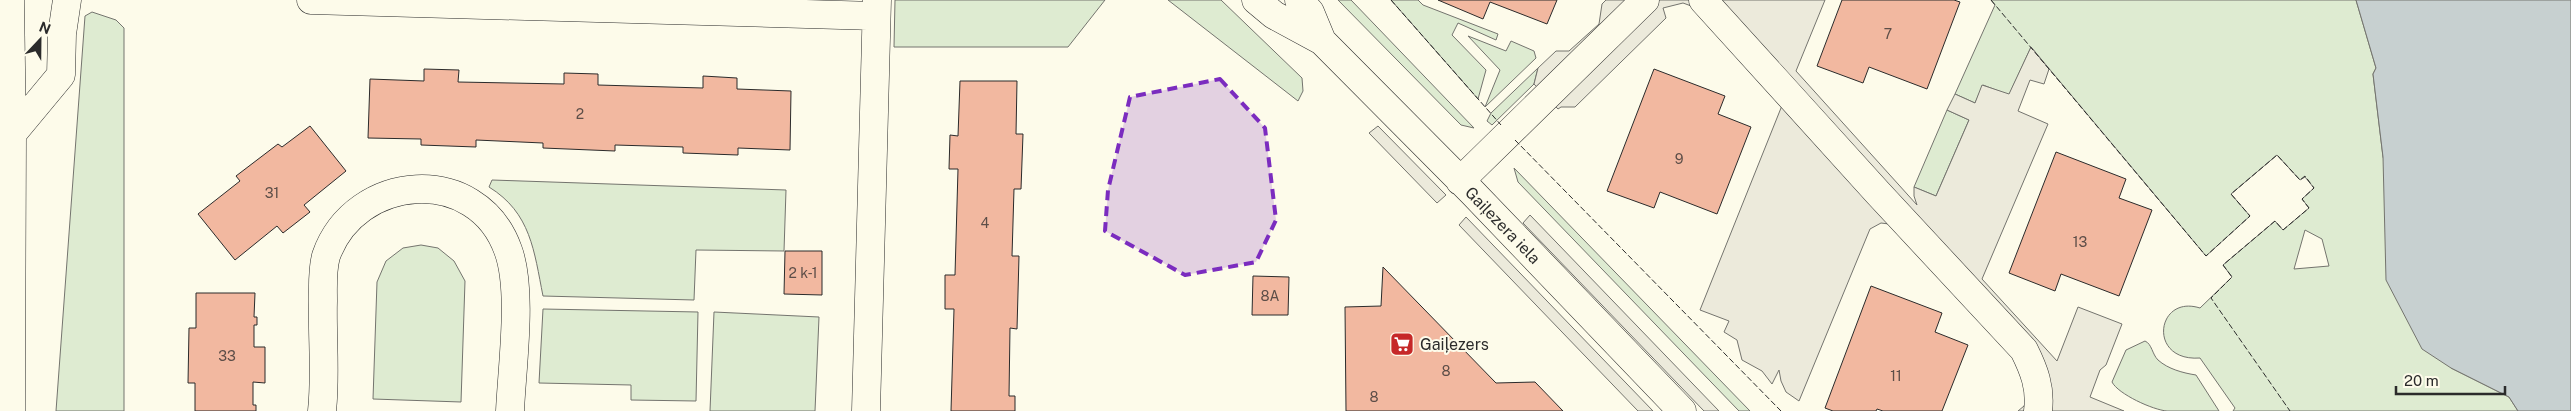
<svg xmlns="http://www.w3.org/2000/svg" width="2571" height="411" font-family="'Public Sans',sans-serif">
<rect width="100%" height="100%" fill="#fdfbea"/>
<path fill="#deebd1" stroke="#74746e" fill-rule="evenodd" d="M 895,0 L 1105,0 L 1068,47 L 894,47 Z
M 1168,0 L 1221,0 L 1302,78 L 1303,91 L 1298,101 Z
M 1338,0 L 1351,0 L 1474,128 L 1461,125 Z
M 1391,0 L 1418,0 L 1423,5 L 1498,34 L 1496,40 L 1458,23 L 1452,35 L 1486,70 L 1478,99 Z
M 1991,0 L 2356,0 L 2376,68 L 2373,74 L 2383,157 L 2451,368 L 2509,397 L 2518,411 L 2233,411 L 2235,408 L 2200,358 C 2147,362 2156,294 2200,308 L 2232,277 L 2223,265 L 2275,221 L 2283,230 L 2309,208 L 2302,199 L 2314,188 L 2305,177 L 2300,180 L 2277,155 L 2231,194 L 2250,216 L 2206,256 L 2031,47 L 2009,95 L 1983,85 L 1975,103 L 1955,94 L 1995,5 ZM 2305,230 L 2322,239 L 2329,266 L 2294,269 Z
M 92,12 L 116,20 L 124,28 L 124,411 L 56,411 L 85,16 Z
M 1468,36 L 1506,51 L 1511,41 L 1534,51 L 1536,58 L 1485,107 L 1500,70 Z
M 1538,68 L 1534,84 L 1492,125 L 1487,121 L 1491,113 Z
M 1947,110 L 1969,120 L 1936,196 L 1914,187 Z
M 1514,168 L 1750,411 L 1739,411 L 1518,182 Z
M 492,180 L 786,190 L 784,251 L 696,250 L 694,300 L 543,296 C 534,251 531,213 489,187 Z
M 421,245 L 438,248 L 454,261 L 465,281 L 461,402 L 373,399 L 377,282 L 386,261 L 403,248 Z
M 543,309 L 698,312 L 696,401 L 631,400 L 631,385 L 539,383 Z
M 714,312 L 819,317 L 815,411 L 710,411 Z
M 2145,341 C 2152,344 2152,354 2158,360 C 2168,369 2183,373 2196,375 L 2219,411 C 2202,411 2184,411 2167,411 C 2153,410 2118,394 2112,382 L 2126,350 Z"/>
<path fill="#eceadb" stroke="#74746e" d="M 1606,0 L 1825,0 L 1796,71 L 1917,205 L 1914,196 L 1914,187 L 1936,196 L 1969,120 L 1947,110 L 1955,94 L 1975,103 L 1982,85 L 2009,94 L 2031,47 L 2049,69 L 2044,84 L 2030,80 L 2018,111 L 2048,124 L 1982,279 L 2057,361 L 2078,307 L 2122,324 L 2106,365 L 2100,370 L 2090,397 L 2124,411 L 2018,411 L 2024,406 L 2029,395 L 2028,372 L 1889,224 L 1881,223 L 1870,229 L 1799,401 L 1786,392 L 1781,381 L 1779,370 L 1772,384 L 1762,371 L 1742,360 L 1737,340 L 1724,332 L 1729,321 L 1700,310 L 1783,103 L 1694,7 L 1683,3 L 1663,8 L 1666,18 L 1575,107 L 1561,107 L 1558,109 L 1534,84 L 1538,68 L 1556,51 L 1569,51 L 1599,24 L 1602,4 Z
M 1378,126 L 1446,195 L 1437,203 L 1369,133 Z
M 1530,215 L 1719,411 L 1704,411 L 1523,223 Z
M 1466,217 L 1653,411 L 1638,411 L 1459,225 Z"/>
<path fill="#c7d0d0" stroke="#74746e" d="M 2356,0 L 2571,0 L 2571,411 L 2518,411 L 2509,397 L 2451,368 L 2422,349 L 2386,280 L 2383,157 L 2373,74 L 2376,68 Z"/>
<path fill="#f2b8a0" stroke="#2b2b2b" d="M 1438,0 L 1557,0 L 1547,24 L 1490,2 L 1483,19 Z
M 1842,0 L 1954,0 L 1960,2 L 1927,89 L 1869,67 L 1863,83 L 1817,66 Z
M 424,69 L 459,70 L 458,82 L 564,84 L 564,73 L 598,74 L 598,85 L 703,88 L 703,76 L 737,78 L 737,89 L 791,91 L 790,150 L 738,148 L 738,155 L 683,153 L 683,147 L 615,145 L 615,151 L 543,148 L 543,143 L 476,140 L 476,147 L 421,145 L 421,139 L 368,138 L 370,79 L 424,81 Z
M 1654,69 L 1725,96 L 1718,114 L 1751,127 L 1717,214 L 1660,192 L 1654,208 L 1607,191 Z
M 960,81 L 1017,81 L 1016,134 L 1023,134 L 1021,189 L 1014,189 L 1012,256 L 1019,256 L 1017,329 L 1010,328 L 1009,396 L 1015,396 L 1015,411 L 951,411 L 954,309 L 945,309 L 945,275 L 955,275 L 958,169 L 949,169 L 950,135 L 958,136 Z
M 310,126 L 346,171 L 304,205 L 310,212 L 283,233 L 277,226 L 235,260 L 198,214 L 240,181 L 236,176 L 278,144 L 282,147 Z
M 2056,152 L 2126,179 L 2119,198 L 2152,210 L 2119,296 L 2061,274 L 2055,291 L 2009,273 Z
M 785,251 L 822,251 L 822,295 L 784,294 Z
M 1383,267 L 1496,383 L 1535,382 L 1563,411 L 1346,411 L 1345,307 L 1381,306 Z
M 1253,276 L 1289,277 L 1288,315 L 1252,315 Z
M 1871,286 L 1942,313 L 1935,332 L 1968,345 L 1942,411 L 1883,411 L 1877,409 L 1876,411 L 1833,411 L 1825,408 Z
M 196,293 L 255,293 L 254,317 L 257,317 L 257,325 L 254,325 L 254,347 L 265,347 L 265,383 L 253,382 L 253,405 L 256,405 L 256,411 L 195,411 L 195,383 L 188,383 L 189,328 L 196,328 Z"/>
<g fill="none" stroke-linecap="round" stroke-linejoin="round">
<g stroke="#2b2b2b" stroke-width="29">
<path id="minor" d="M 10,0 L 12,134 L 11,411
M 311,0 L 876,16
M 1256,0 L 1274,15 L 1322,41 L 1472,192 L 1682,411
M 1299,0 L 1310,12 L 1322,41
M 1703,0 L 1878,193 L 2024,350 C 2034,370 2041,388 2038,411
M 12,134 L 61,75 L 62,34 L 67,0
M 1460,181 L 1645,0
M 322,411 C 326,375 322,337 323,301 C 323,287 322,270 326,256 C 355,173 477,163 508,250 C 523,290 512,366 510,411
M 866,411 L 877,0"/>
</g>
<use href="#minor" stroke="#fdfbea" stroke-width="28"/>
<path stroke="#2b2b2b" stroke-width="1" stroke-dasharray="6 2.5" stroke-linecap="butt" d="M 1391,0 L 1501,125
M 1991,0 L 2206,256 L 2250,216 L 2231,194 L 2277,155 L 2300,180 L 2305,176 L 2314,188 L 2302,199 L 2309,208 L 2283,230 L 2275,221 L 2223,265 L 2232,277 L 2211,298 L 2290,411
M 1515,140 L 1781,411"/>
</g>
<path fill="#7b2cbf" fill-opacity="0.2" stroke="#7b2cbf" stroke-width="4" stroke-dasharray="10 6" stroke-linejoin="round" d="M 1220,79 L 1265,128 L 1276,220 L 1256,262 L 1185,275 L 1105,231 L 1108,190 L 1130,97 Z"/>
<defs>
<g id="supermarket-square" transform="scale(1.25)"><rect x="-9" y="-9" width="18" height="18" rx="4" fill="#c62828" stroke="#fdfbea"/><path d="M-6-5.5h2.5l.6 2H6L4.5 2H-2.5L-4.4-4H-6ZM-1.5 3.2a1.3 1.3 0 1 0 .1 0ZM3 3.2a1.3 1.3 0 1 0 .1 0Z" fill="#fff"/></g>
</defs>
<g fill-rule="evenodd">
<use href="#supermarket-square" x="1402" y="344"/>
</g>
<g text-anchor="middle" stroke-width="4" stroke-linejoin="round" paint-order="stroke">
<g font-size="14" fill="#5d4e48">
<text x="1888" y="39">7</text>
<text x="580" y="119">2</text>
<text x="1679" y="164">9</text>
<text x="272" y="198">31</text>
<text x="985" y="228">4</text>
<text x="2080" y="247">13</text>
<text x="803" y="278">2 k-1</text>
<text x="1270" y="301">8A</text>
<text x="227" y="361">33</text>
<text x="1446" y="376">8</text>
<text x="1896" y="381">11</text>
<text x="1374" y="402">8</text>
</g>
<g font-size="16" fill="#2b2b2b" stroke="#fdfbea">
<text transform="translate(1503 225) rotate(46)" y="6">Gaiļezera iela</text>
</g>
<g font-size="16" fill="#2b2b2b" stroke="#fdfbea" text-anchor="start">
<text x="1420" y="350">Gaiļezers</text>
</g>
</g>
<g transform="translate(40 40) rotate(22)" stroke="#fdfbea" stroke-width="4" paint-order="stroke">
<path d="M0-4L9 19L0 12L-9 19Z" fill="#2b2b2b"/>
<text y="-8" font-size="14" font-weight="bold" text-anchor="middle" fill="#2b2b2b">N</text>
</g>
<path d="M2396 386v8h109v-8" fill="none" stroke="#2b2b2b" stroke-width="2.5"/>
<text x="2404" y="386" font-size="15" fill="#2b2b2b" stroke="#fdfbea" stroke-width="4" paint-order="stroke">20 m</text>
</svg>
